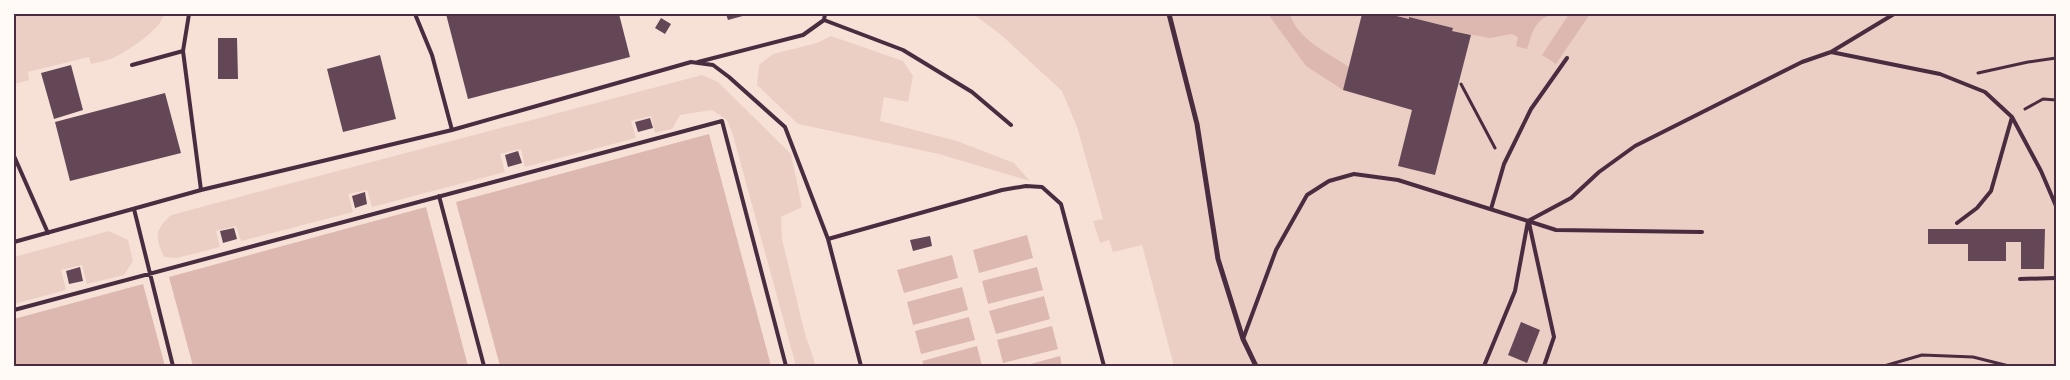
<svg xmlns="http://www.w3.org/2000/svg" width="2070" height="380" font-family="Commissioner,sans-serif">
<rect width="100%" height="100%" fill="#f7e1d7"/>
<path fill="#ebcfc5" d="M 14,14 L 164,14 C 161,30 126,52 111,59 C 105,61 97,62 91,64 L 89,57 L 28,72 L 29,80 L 14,84 Z
M 973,14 L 2056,14 L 2056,366 L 1174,366 L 1142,245 L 1113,252 L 1109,240 L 1100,243 L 1093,221 L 1103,219 L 1077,127 L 1062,91 L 1000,34 Z
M 831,36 L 903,61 L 913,76 L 908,102 L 884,97 L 880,121 L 957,141 L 1014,163 L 1030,181 L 939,154 L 798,124 L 757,85 L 759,65 L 773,54 L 817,43 Z
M 702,75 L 718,82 L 791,154 L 802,207 L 781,217 L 782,239 L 805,334 L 816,366 L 796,366 L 733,135 L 727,120 L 712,110 L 680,115 L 672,129 L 655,133 L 651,116 L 631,121 L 636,138 L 525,167 L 521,149 L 500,154 L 505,172 L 372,207 L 367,190 L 348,194 L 353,212 L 241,241 L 236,226 L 216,231 L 220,247 L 177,258 L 164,257 C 155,236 154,231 171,215 Z
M 109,231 L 128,240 L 133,261 L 124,275 L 87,284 L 82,265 L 61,270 L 66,290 L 14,304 L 14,257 Z"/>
<path fill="#dcb8b0" d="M 1268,14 L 1290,14 C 1297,39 1328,53 1349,67 L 1343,90 L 1306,66 Z
M 1388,14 L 1590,14 L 1556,64 L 1542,55 L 1569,14 C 1539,13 1535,22 1527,49 L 1516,46 L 1518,37 L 1512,34 L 1490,38 L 1452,31 L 1452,28 L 1409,17 L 1409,19 Z
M 709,134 L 771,366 L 500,366 L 456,202 Z
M 426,207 L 468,366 L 193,366 L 169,277 Z
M 1027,235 L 1033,258 L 979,273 L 973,250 Z
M 952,255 L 958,278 L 904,293 L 897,270 Z
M 1037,267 L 1043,290 L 988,304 L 982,281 Z
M 143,284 L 165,366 L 14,366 L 14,319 Z
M 962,287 L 968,310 L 913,325 L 907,302 Z
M 1044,296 L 1050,319 L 996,334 L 989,311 Z
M 969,317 L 975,340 L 921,354 L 915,331 Z
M 1052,326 L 1058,349 L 1003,363 L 997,340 Z
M 977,346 L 982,366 L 924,366 L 922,361 Z
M 1060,356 L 1062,366 L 1023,366 Z"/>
<path fill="#644757" d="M 446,14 L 619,14 L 630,57 L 468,99 Z
M 726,14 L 750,14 L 728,20 Z
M 1362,14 L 1388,14 L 1409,19 L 1409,17 L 1453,28 L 1452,31 L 1471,35 L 1435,175 L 1398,166 L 1412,110 L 1343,90 Z
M 661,18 L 671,24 L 665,34 L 655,28 Z
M 218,38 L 237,38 L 238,79 L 218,79 Z
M 380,55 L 396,119 L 343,132 L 327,69 Z
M 71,65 L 83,110 L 54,119 L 41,73 Z
M 165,93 L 181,153 L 70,181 L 55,122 Z
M 650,118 L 653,128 L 638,132 L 635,122 Z
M 518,151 L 522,163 L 508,167 L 505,155 Z
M 365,192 L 367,204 L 355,208 L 352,196 Z
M 234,228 L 237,239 L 223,243 L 220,231 Z
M 1928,229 L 2045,229 L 2044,269 L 2021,269 L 2021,242 L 2006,242 L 2006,261 L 1968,261 L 1968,244 L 1928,244 Z
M 930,236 L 932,246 L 913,251 L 910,240 Z
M 80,267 L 83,281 L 69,284 L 66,271 Z
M 1521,322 L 1540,330 L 1527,363 L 1508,355 Z"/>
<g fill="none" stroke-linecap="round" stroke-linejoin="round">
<path stroke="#4a2c40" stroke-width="3" d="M 1978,73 L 2028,62 L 2056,58
M 1461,84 L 1495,148
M 2025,109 L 2043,99 L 2056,100
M 1884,366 L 1922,355 L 1973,357 L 2009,366"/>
<path stroke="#4a2c40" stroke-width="4" d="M 189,14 L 183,51 L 201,190
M 415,14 L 432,55 L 452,130
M 824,20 L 903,50 L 972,92 L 1011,125
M 1831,52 L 1940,74 L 1985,92 L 2012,117 L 2041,171 L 2056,206
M 698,62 L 803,35 L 824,20 L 825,14
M 132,65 L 183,51
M 14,156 L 48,233
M 439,196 L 484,366
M 134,209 L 173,366
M 1491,209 L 1504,164 L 1531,109 L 1567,58
M 1528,221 L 1556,230 L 1702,232
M 1529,223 L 1554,337 L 1544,366
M 1957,223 L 1977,208 L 1991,191 L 2012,117
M 828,239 L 1002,190 L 1026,186 L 1042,187 L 1061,204 L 1104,366
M 14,242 L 201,190 L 452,130 L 691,62 L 713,65 L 729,77 L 785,127 L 828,239 L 861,366
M 2020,279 L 2056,278
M 14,310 L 722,121 L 786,366
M 1243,339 L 1276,250 L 1307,195 L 1329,181 L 1354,174 L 1398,180 L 1528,221 L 1571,198 L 1599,172 L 1635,146 L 1802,62 L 1831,52 L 1894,14
M 1484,366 L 1515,291 L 1528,221"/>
<path stroke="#4a2c40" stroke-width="5" d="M 1169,14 L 1197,124 L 1218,259 L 1243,339 L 1256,366"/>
</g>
<rect width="2070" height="380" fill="none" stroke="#fffaf5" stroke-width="30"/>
<rect x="15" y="15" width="2040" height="350" fill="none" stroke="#4a2c40" stroke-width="2"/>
</svg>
